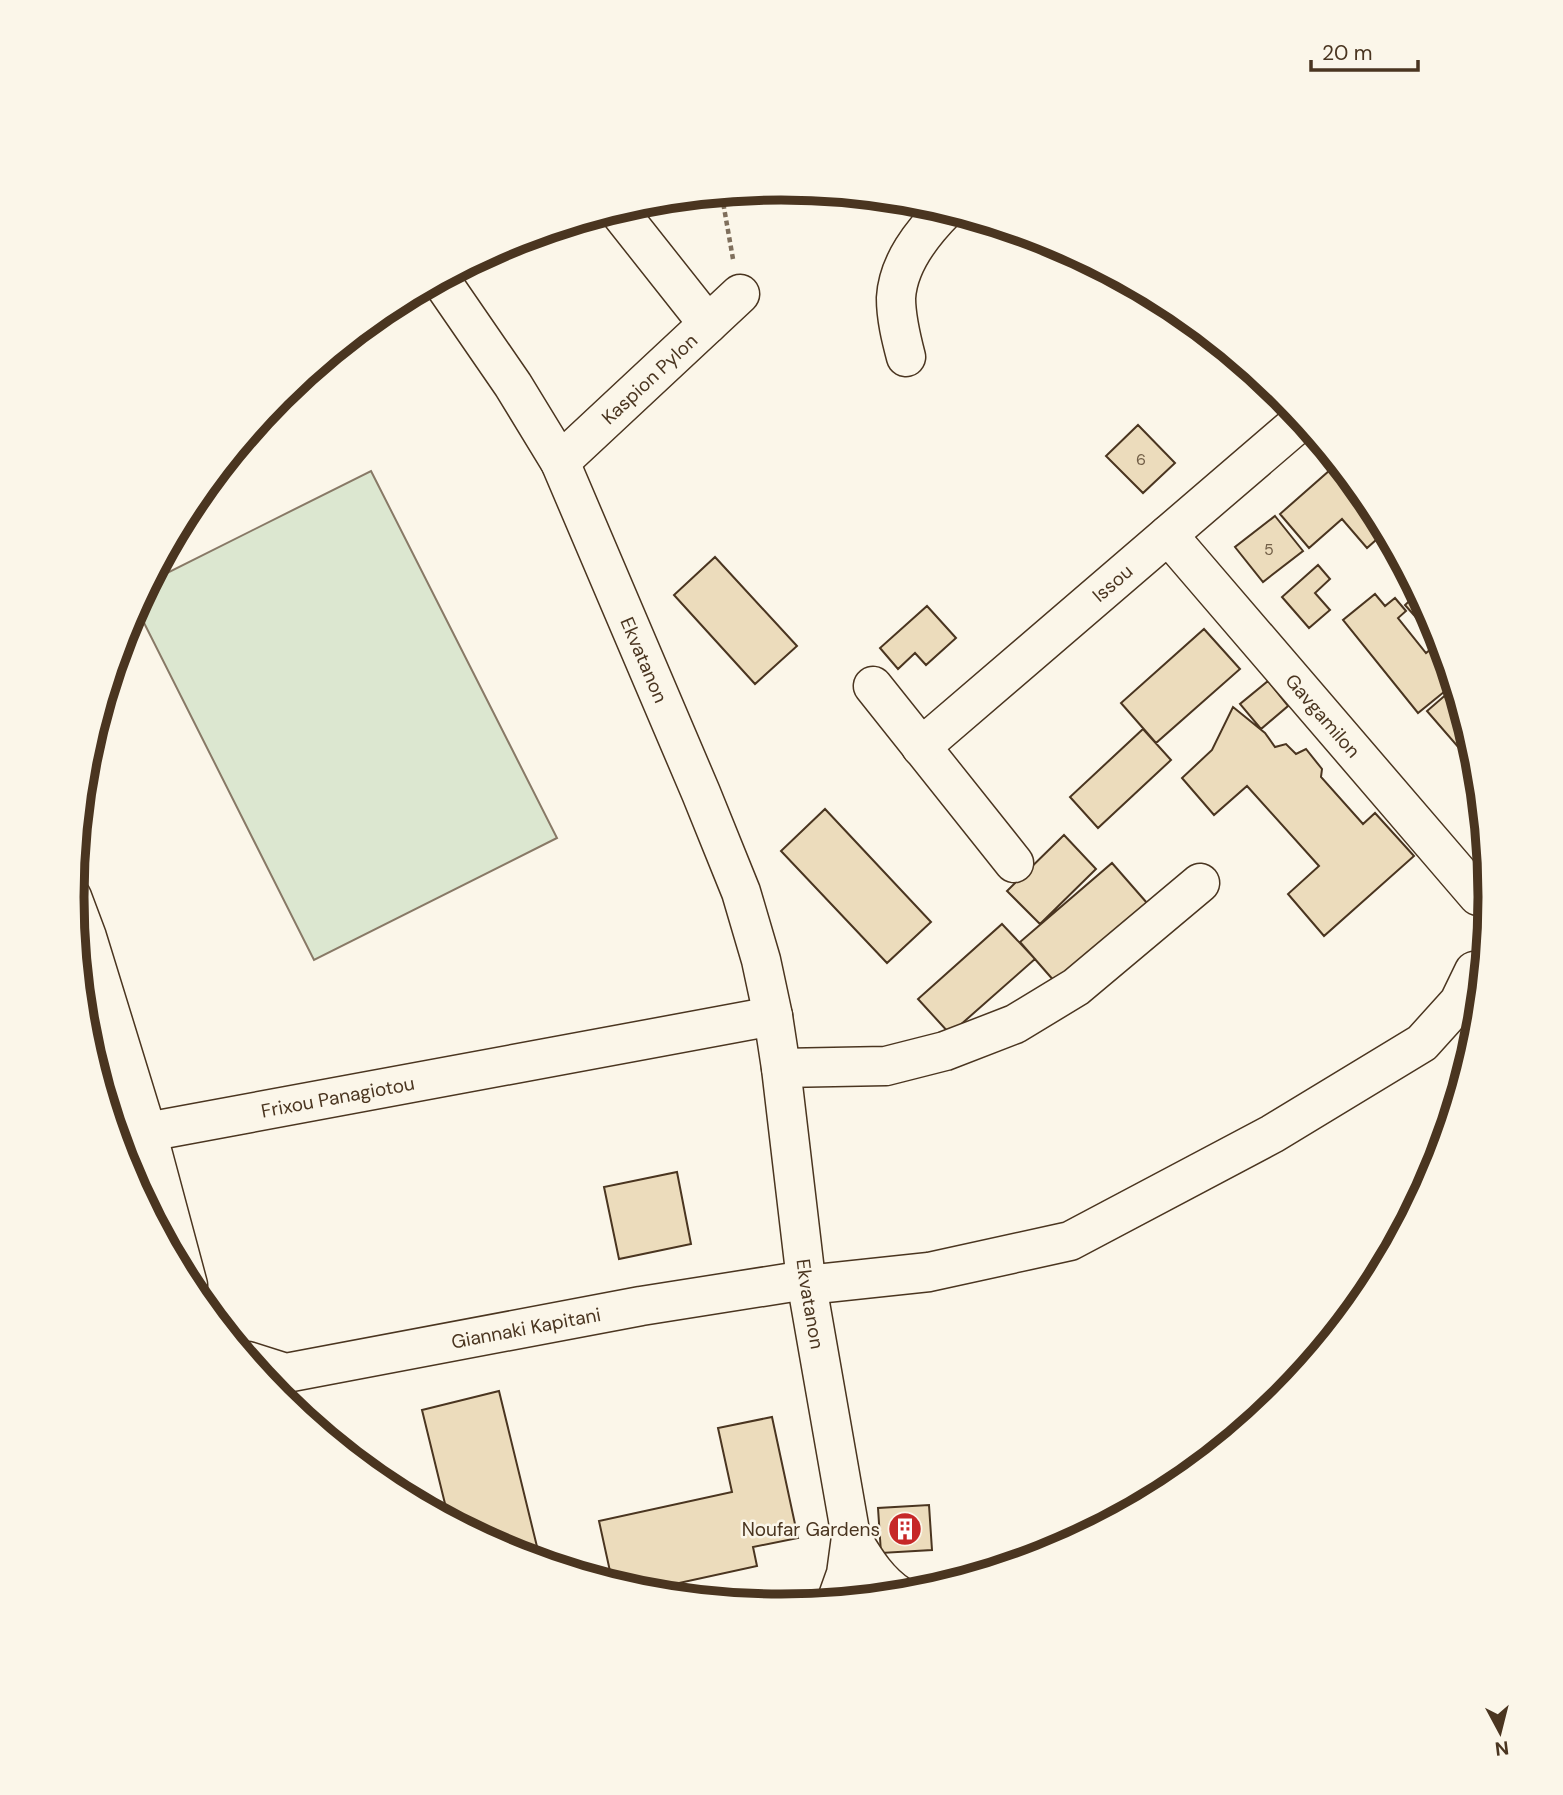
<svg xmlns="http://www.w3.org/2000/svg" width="1563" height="1795" font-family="'DM Sans',sans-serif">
<rect width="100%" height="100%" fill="#fbf6e9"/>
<path fill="#dce7d0" stroke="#887966" stroke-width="2" d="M 371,471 L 557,838 L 314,960 L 136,607 L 149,582 Z"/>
<path fill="#ecdcbc" stroke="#4a3520" stroke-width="2" d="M 1138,425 L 1175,463 L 1143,493 L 1106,456 Z
M 1338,463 L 1372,504 L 1386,531 L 1367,548 L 1342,519 L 1309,548 L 1280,514 Z
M 1275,516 L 1303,551 L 1263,582 L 1235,547 Z
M 715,557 L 797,646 L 755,684 L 674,595 Z
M 1318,565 L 1330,579 L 1315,593 L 1330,610 L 1309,628 L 1282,597 Z
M 1419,592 L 1437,626 L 1444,649 L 1405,605 Z
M 1375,594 L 1385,606 L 1395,598 L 1406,611 L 1398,618 L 1426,653 L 1436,645 L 1448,660 L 1455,683 L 1418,713 L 1343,620 Z
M 927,606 L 956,638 L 926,665 L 915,653 L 898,669 L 880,648 Z
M 1204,629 L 1240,669 L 1156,743 L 1121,703 Z
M 1268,681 L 1288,706 L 1261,729 L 1240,704 Z
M 1456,686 L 1478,759 L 1479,771 L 1427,711 Z
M 1233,707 L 1265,733 L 1275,747 L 1286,744 L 1296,754 L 1306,749 L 1322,769 L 1321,777 L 1363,824 L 1375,813 L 1414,856 L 1324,936 L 1288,894 L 1319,866 L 1247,786 L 1214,815 L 1182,778 L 1212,750 Z
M 1143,729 L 1171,760 L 1098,828 L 1070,797 Z
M 825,809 L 931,922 L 887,963 L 781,851 Z
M 1064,835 L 1096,869 L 1040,924 L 1007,891 Z
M 1112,863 L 1147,903 L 1055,982 L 1020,942 Z
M 1002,924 L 1035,959 L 950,1034 L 918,999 Z
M 677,1172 L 691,1244 L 619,1259 L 604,1187 Z
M 499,1391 L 541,1563 L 510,1553 L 449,1520 L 422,1410 Z
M 772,1417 L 798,1538 L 753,1547 L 757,1566 L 638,1592 L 613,1585 L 599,1521 L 732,1492 L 718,1428 Z
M 929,1505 L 932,1550 L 881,1553 L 878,1508 Z"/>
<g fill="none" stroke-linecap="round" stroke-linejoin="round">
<g stroke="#4a3520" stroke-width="41">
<g id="minor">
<path d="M 617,209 L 708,324"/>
<path id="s1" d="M 440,279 L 513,385 L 560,462 L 701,793 L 741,892 L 761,960 L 773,1016 L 781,1068 L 806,1280 L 851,1537 L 846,1574 L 836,1602"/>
<path d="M 906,357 C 901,338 896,318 896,298 C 898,263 922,233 946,209"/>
<path id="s2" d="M 560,462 L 740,294"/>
<path id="s3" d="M 1168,535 L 1478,896"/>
<path d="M 873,686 L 1014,863"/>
<path id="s4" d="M 921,747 L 1303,419"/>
<path d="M 72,897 L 87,937 L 147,1132 L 188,1285"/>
<path d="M 781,1068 L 886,1066 L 945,1051 L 1015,1024 L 1076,987 L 1200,883"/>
<path id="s5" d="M 147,1132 L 773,1016"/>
<path d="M 807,1285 L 929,1272 L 1070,1241 L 1272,1134 L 1422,1043 L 1459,1002 L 1474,971 L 1483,976"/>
<path id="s6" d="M 248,1361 L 286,1373 L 641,1306 L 806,1280"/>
<path d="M 851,1537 C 865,1560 877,1581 900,1596"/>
</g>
</g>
<path stroke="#7f6f5c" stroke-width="4.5" stroke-dasharray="5 3.5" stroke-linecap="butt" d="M 733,259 L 723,202 L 734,192"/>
<use href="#minor" stroke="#fbf6e9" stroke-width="38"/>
</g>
<defs>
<g id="building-disc" transform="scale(1.75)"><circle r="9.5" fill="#c62828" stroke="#fbf6e9"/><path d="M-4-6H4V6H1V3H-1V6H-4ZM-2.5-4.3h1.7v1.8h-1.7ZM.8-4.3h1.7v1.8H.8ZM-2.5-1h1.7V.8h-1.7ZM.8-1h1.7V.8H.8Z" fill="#fff"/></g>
</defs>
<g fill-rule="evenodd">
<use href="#building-disc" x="905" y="1529"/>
</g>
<g text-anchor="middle" stroke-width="5" stroke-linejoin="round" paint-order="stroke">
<g font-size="16" fill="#725f47">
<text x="1141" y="465">6</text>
<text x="1269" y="555">5</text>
</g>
<g font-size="19" fill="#4a3520" stroke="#fbf6e9">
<text dy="7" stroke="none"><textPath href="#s2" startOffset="122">Kaspion Pylon</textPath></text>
<text dy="7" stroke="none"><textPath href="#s4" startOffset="252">Issou</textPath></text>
<text dy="7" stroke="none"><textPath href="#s1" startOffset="434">Ekvatanon</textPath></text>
<text dy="7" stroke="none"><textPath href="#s3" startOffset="238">Gavgamilon</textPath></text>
<text dy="7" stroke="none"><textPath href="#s5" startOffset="194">Frixou Panagiotou</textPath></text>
<text dy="7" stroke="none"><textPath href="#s1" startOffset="1104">Ekvatanon</textPath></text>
<text dy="7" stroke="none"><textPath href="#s6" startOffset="284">Giannaki Kapitani</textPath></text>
</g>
<g font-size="19" fill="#4a3520" stroke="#fbf6e9" text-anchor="end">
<text x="880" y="1536">Noufar Gardens</text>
</g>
</g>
<path d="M0 0H1563V1795H0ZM84 897a697 697 0 1 1 1394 0a697 697 0 1 1-1394 0Z" fill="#fbf6e9" fill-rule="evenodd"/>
<path fill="none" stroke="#4a3520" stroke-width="9" d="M84 897a697 697 0 1 1 1394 0a697 697 0 1 1-1394 0Z"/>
<g transform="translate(1500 1732) rotate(173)" stroke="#fbf6e9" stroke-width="5" paint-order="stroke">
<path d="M0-5L12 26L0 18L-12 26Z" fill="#4a3520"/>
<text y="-10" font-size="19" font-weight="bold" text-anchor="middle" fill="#4a3520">N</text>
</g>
<path d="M1311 60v10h107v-10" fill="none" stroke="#4a3520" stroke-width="3.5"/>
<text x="1322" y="60" font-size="21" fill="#4a3520" stroke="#fbf6e9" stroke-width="5" paint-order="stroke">20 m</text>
</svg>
